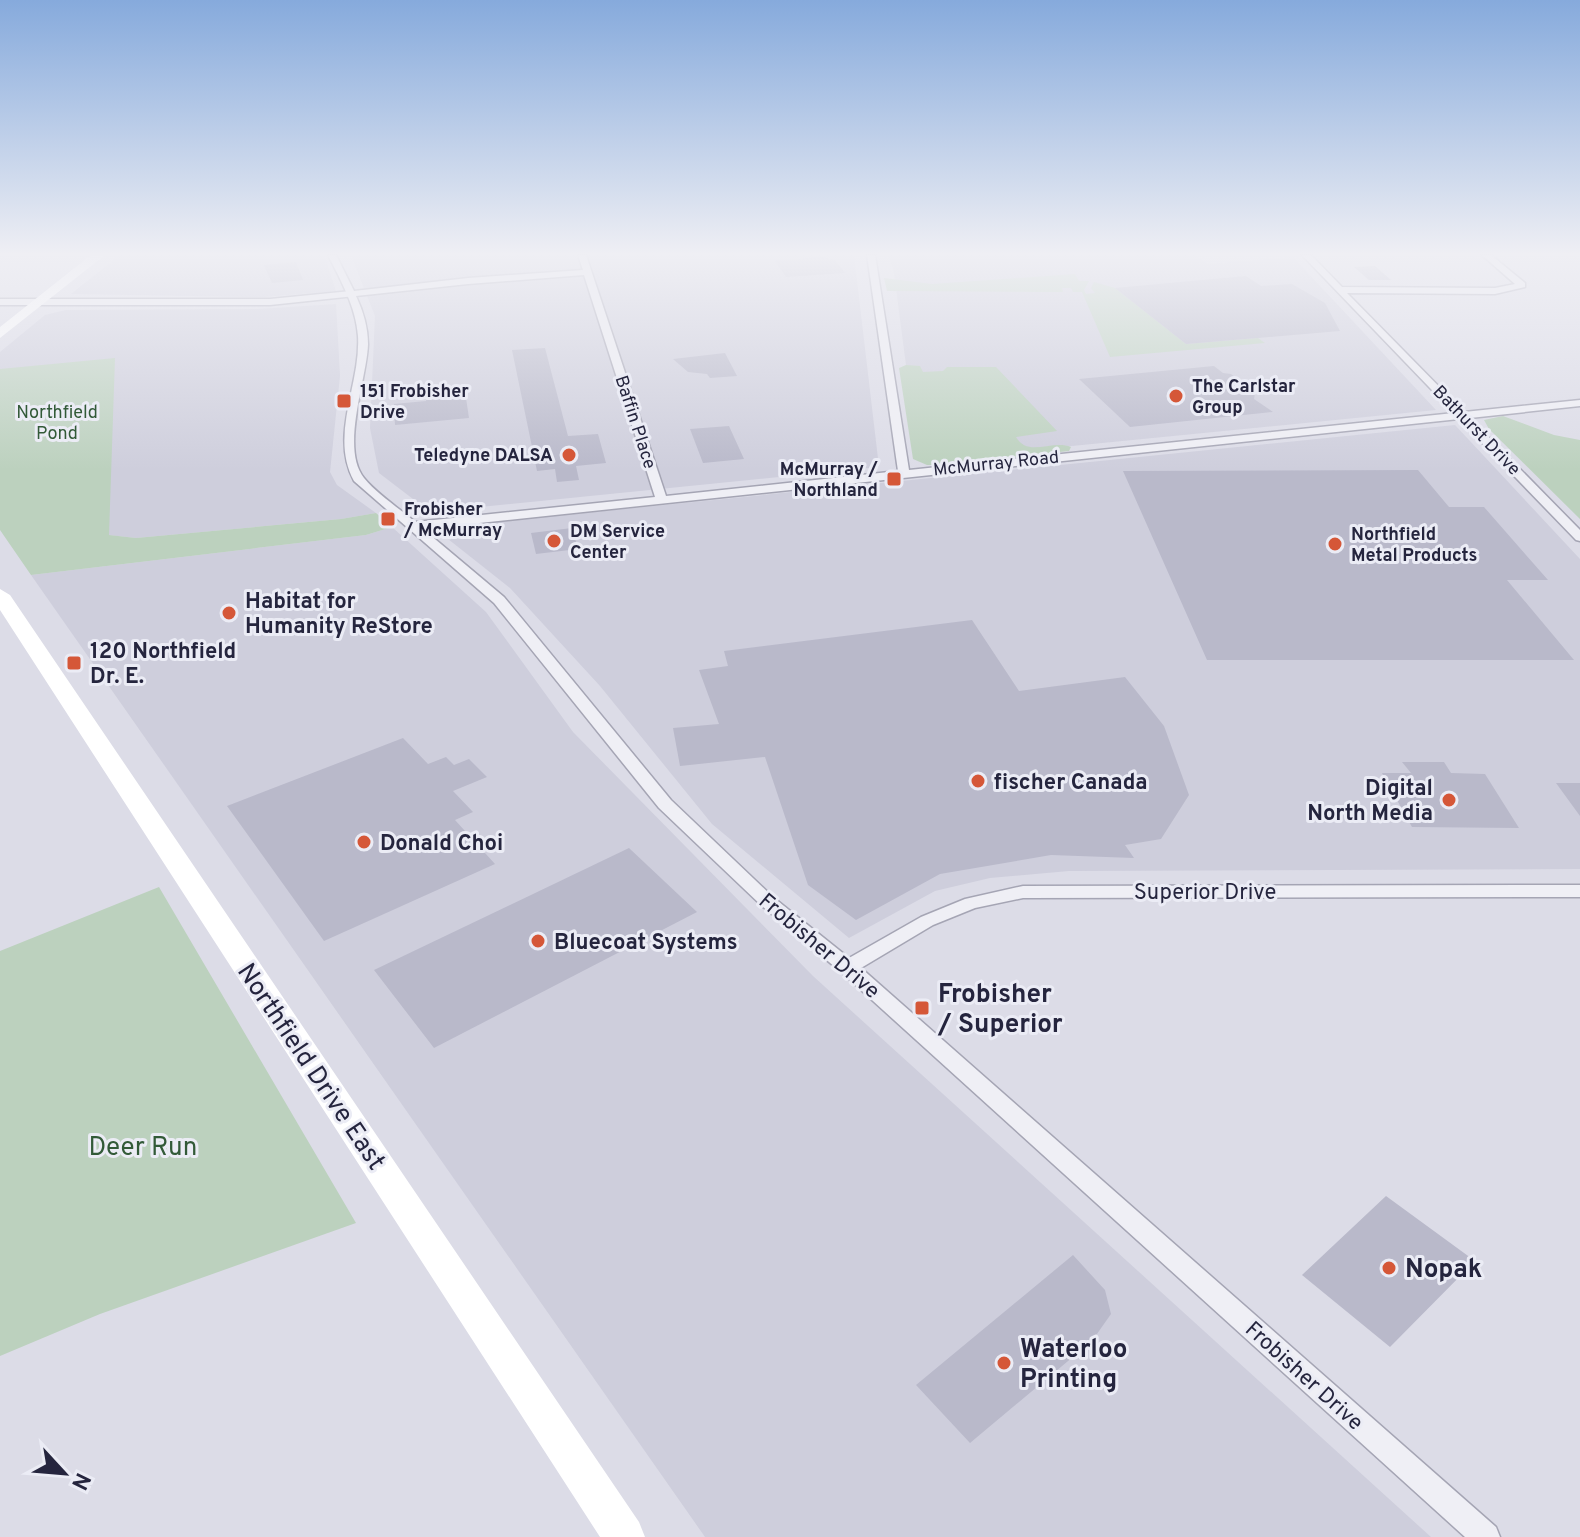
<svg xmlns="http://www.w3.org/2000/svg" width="1580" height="1537" font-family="Overpass,sans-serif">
<rect width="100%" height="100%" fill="#dcdce7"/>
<path fill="#cecedc" d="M 120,255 L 324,255 L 336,291 L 264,297 L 71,294 Z
M 351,255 L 854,255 L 879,467 L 430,512 L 379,473 L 370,428 L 375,316 Z
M 889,255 L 1195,255 L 1207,264 L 1293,257 L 1436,410 L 931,460 L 907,373 L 894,273 Z
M 336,304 L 340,376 L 330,472 L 337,485 L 376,513 L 341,519 L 136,538 L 108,535 L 0,369 L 0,352 L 45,315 L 66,310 L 258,309 Z
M 1455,425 L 1580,559 L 1580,869 L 1069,871 L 990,878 L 935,891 L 849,938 L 712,824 L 600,686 L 510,588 L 448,539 L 486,523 Z
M 392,527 L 486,612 L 573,732 L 813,976 L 1431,1537 L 705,1537 L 31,575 L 366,535 Z"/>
<path fill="#bcd1be" d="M 1075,274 L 1079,281 L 1089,281 L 1084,290 L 1086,294 L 1095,293 L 1091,288 L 1094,282 L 1115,288 L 1186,344 L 1258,338 L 1265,343 L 1110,357 L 1082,292 L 1073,292 L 1071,288 L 1062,288 L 1063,292 L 887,291 L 884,278 L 932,284 Z
M 115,358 L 109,535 L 136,538 L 341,519 L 376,513 L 392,527 L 366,535 L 31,575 L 0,530 L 0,369 Z
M 906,365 L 920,366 L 923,372 L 943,371 L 947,367 L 996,367 L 1057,431 L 1016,437 C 1028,458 1052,439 1071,447 L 1069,451 L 940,465 L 927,465 L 913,459 L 899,368 Z
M 1503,416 L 1554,435 L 1580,440 L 1580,519 L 1489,429 L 1484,420 Z
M 159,887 L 356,1223 L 100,1314 L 0,1356 L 0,951 Z"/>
<path fill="#b9b9ca" d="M 822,257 L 835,260 L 845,273 L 786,277 L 775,261 Z
M 296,262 L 303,280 L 272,283 L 264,265 Z
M 1375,266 L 1391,280 L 1369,280 L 1354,267 Z
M 1246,276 L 1261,286 L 1292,284 L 1325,303 L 1340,331 L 1186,344 L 1115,288 Z
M 545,348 L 568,436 L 598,434 L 606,463 L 576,466 L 579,480 L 557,482 L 555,469 L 537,471 L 512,350 Z
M 725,353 L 737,376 L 710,378 L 707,374 L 688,372 L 673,359 Z
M 1214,366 L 1223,373 L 1231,374 L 1255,393 L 1254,399 L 1273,412 L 1130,427 L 1079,379 Z
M 444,395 L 445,400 L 466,398 L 469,418 L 395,425 L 394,404 L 426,401 L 427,397 Z
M 729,426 L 744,459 L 703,463 L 690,429 Z
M 1418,470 L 1449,507 L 1484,507 L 1548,580 L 1507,580 L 1574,660 L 1207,660 L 1123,471 Z
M 572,528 L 578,549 L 536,554 L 531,533 Z
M 972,620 L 1019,691 L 1125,677 L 1164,726 L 1189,795 L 1161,839 L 1125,845 L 1134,858 L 1051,855 L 940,874 L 856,920 L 808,885 L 765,757 L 680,766 L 673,728 L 719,724 L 699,670 L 728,666 L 724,651 Z
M 403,738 L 428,764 L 446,757 L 454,765 L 469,759 L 487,777 L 453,791 L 473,812 L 455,820 L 495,864 L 324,941 L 227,806 Z
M 1402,762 L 1444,762 L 1451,773 L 1485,774 L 1519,828 L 1412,827 L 1382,773 L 1411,773 Z
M 1556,783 L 1580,783 L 1580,816 Z
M 629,848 L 697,912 L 434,1048 L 374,970 Z
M 1386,1196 L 1475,1261 L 1390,1347 L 1302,1275 Z
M 1073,1255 L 1105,1290 L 1111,1314 L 1092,1341 L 970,1443 L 916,1385 Z"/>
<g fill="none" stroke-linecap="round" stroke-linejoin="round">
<g stroke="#a5a5b4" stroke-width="3">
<path id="minor" d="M 328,255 L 336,255 L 354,291 L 468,278 L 583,270 L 578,255 L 586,255 L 666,496 L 898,471 L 867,255 L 875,255 L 909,470 L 1454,413 L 1302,255 L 1311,255 L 1342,287 L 1495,288 L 1515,284 L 1482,255 L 1491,255 L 1525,283 L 1525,287 L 1495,294 L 1347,293 L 1464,412 L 1580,400 L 1580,406 L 1470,418 L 1580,530 L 1580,541 L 1576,540 L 1459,419 L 423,529 L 504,597 L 671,800 L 774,898 L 849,958 L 921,917 L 965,899 L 1023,886 L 1580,885 L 1580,897 L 1023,898 L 975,908 L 933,925 L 861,968 L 1496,1527 L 1500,1537 L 1465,1537 L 841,972 L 762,906 L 659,808 L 494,603 L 354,481 C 329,435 361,384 358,336 C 356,307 341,281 328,255 ZM 584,275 L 655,497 L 415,522 C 399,508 377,494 364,478 C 340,448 367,379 368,344 C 368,327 363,311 356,296 L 468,284 Z"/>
</g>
<g stroke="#a5a5b4" stroke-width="3">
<path id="tertiary" d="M 351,291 L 355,292 L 355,296 L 270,305 L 0,305 L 0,299 L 270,299 Z"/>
</g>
<use href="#minor" fill="#efeff5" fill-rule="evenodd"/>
<use href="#tertiary" fill="#efeff5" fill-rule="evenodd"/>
<path fill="#fff" fill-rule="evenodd" d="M 91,255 L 105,255 L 0,338 L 0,327 Z
M 0,589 L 10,595 L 639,1522 L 645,1537 L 600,1537 L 0,610 Z"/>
</g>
<linearGradient id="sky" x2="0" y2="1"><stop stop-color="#86aadc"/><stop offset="0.54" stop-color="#efeff4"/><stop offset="1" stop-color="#efeff4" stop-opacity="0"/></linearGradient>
<rect width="1580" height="470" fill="url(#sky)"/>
<g fill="#d55738" stroke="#ebecf5" stroke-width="3">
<circle cx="1176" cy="396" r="8"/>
<rect x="336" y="393" width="16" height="16" rx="4"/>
<circle cx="569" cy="455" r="8"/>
<rect x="886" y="471" width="16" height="16" rx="4"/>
<rect x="380" y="511" width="16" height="16" rx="4"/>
<circle cx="554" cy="541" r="8"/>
<circle cx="1335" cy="544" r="8"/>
<circle cx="229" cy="613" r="8"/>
<rect x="66" y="655" width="16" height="16" rx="4"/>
<circle cx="978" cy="781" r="8"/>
<circle cx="1449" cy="800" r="8"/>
<circle cx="364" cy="842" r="8"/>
<circle cx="538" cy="941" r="8"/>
<rect x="914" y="1000" width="16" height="16" rx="4"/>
<circle cx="1389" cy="1268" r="8"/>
<circle cx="1004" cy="1363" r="8"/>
</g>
<g text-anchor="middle" stroke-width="6" stroke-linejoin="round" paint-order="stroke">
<g font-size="18" font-weight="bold" fill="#25253e" stroke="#ebecf5" text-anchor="start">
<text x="1192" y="392">The Carlstar<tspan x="1192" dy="21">Group</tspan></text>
<text x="360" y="397">151 Frobisher<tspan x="360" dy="21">Drive</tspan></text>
<text x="553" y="461" text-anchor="end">Teledyne DALSA</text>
<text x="878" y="475" text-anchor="end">McMurray /<tspan x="878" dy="21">Northland</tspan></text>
<text x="404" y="515">Frobisher<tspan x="404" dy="21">/ McMurray</tspan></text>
<text x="570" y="537">DM Service<tspan x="570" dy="21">Center</tspan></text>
<text x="1351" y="540">Northfield<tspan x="1351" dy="21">Metal Products</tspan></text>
</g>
<g font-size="18" fill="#325a38" stroke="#ebecf5">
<text x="57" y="418">Northfield<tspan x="57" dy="21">Pond</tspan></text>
</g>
<g font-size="18" fill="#25253e" stroke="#ebecf5">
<text transform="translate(636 422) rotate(72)" y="6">Baffin Place</text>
<text transform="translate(1477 430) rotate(46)" y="6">Bathurst Drive</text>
<text transform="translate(996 463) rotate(-6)" y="6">McMurray Road</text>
</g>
<g font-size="22" font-weight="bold" fill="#25253e" stroke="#ebecf5" text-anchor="start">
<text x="245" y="608">Habitat for<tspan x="245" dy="25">Humanity ReStore</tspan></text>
<text x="90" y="658">120 Northfield<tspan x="90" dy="25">Dr. E.</tspan></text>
<text x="994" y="789">fischer Canada</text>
<text x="1433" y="795" text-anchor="end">Digital<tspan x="1433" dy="25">North Media</tspan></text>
<text x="380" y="850">Donald Choi</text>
<text x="554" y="949">Bluecoat Systems</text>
</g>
<g font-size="22" fill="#25253e" stroke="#ebecf5">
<text x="1205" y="899">Superior Drive</text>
<text transform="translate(820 945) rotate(40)" y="8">Frobisher Drive</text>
<text transform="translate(1305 1375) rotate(42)" y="8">Frobisher Drive</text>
</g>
<g font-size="26" font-weight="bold" fill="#25253e" stroke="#ebecf5" text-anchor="start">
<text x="938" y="1002">Frobisher<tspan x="938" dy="30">/ Superior</tspan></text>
<text x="1405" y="1277">Nopak</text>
<text x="1020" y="1357">Waterloo<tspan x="1020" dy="30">Printing</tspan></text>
</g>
<g font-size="26" fill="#25253e" stroke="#ebecf5">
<text transform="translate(312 1066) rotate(56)" y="9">Northfield Drive East</text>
</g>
<g font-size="26" fill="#325a38" stroke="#ebecf5">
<text x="143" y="1155">Deer Run</text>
</g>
</g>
<g transform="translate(64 1473) rotate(116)" stroke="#ebecf5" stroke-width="6" paint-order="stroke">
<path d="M0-6L14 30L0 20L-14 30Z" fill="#25253e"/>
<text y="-12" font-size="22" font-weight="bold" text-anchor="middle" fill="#25253e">N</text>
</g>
</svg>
